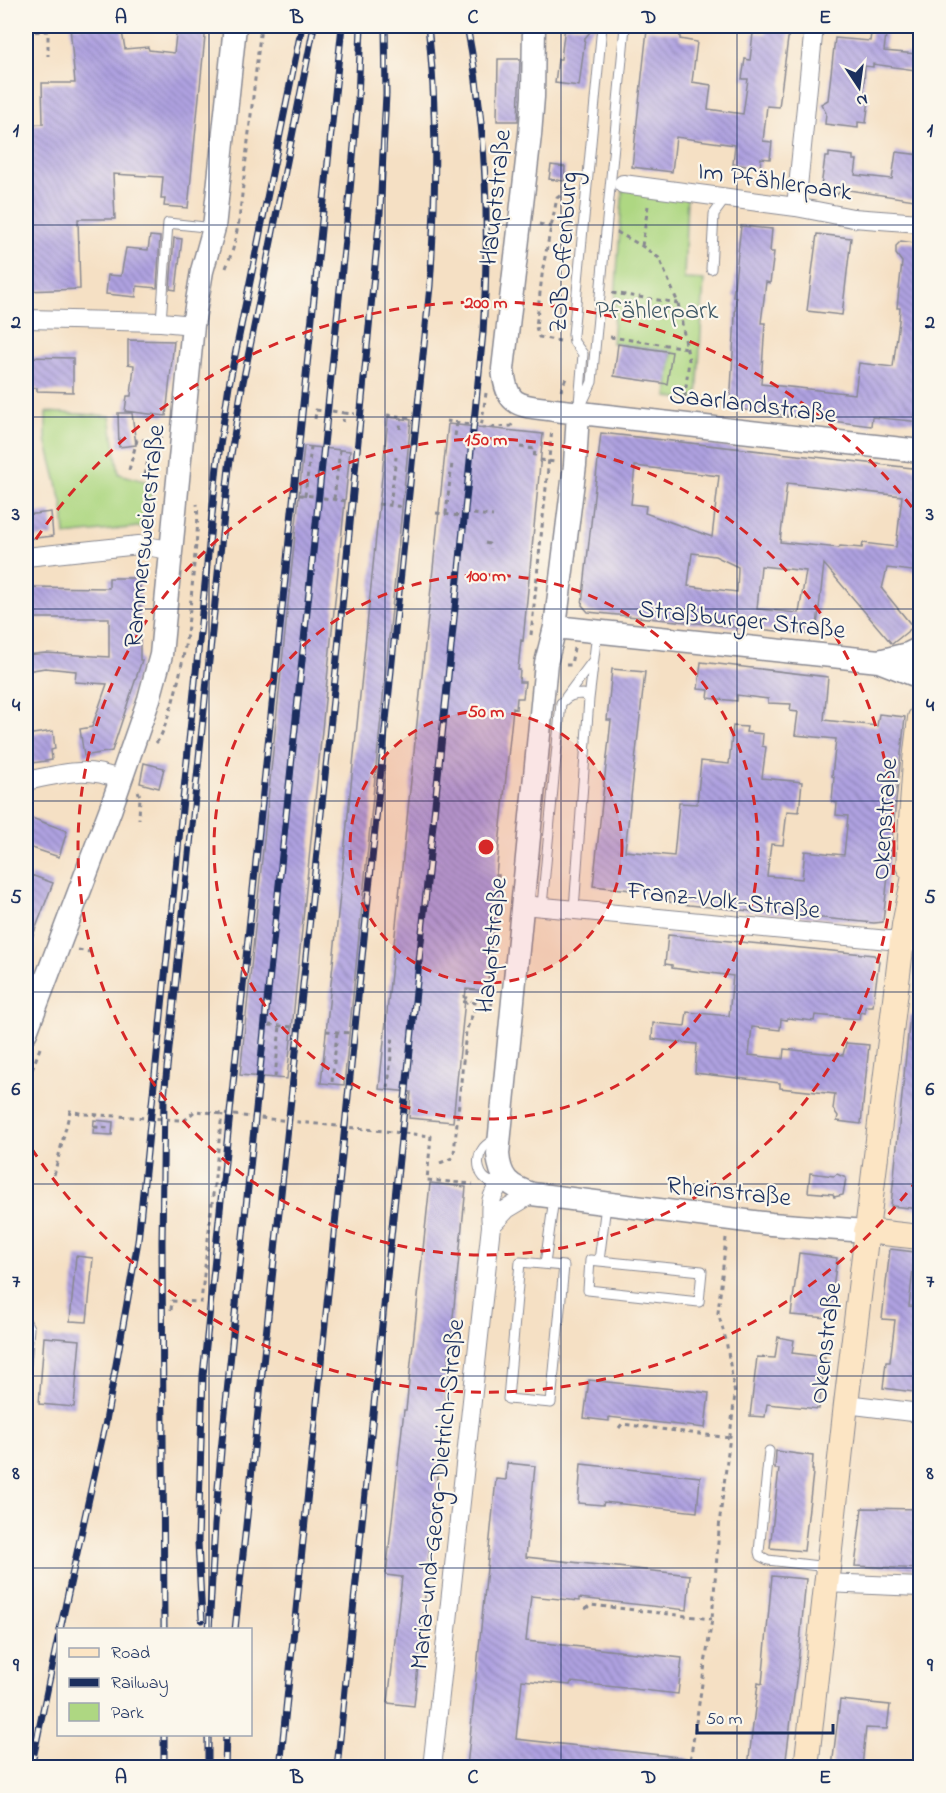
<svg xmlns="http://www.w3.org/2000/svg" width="946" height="1793" font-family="'Indie Flower',sans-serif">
<defs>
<pattern id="building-back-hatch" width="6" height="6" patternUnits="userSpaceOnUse" patternTransform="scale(1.5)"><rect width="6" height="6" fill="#afa1e0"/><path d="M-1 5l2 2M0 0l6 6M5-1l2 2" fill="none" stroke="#8e84b9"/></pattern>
</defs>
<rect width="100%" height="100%" fill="#fbf7ec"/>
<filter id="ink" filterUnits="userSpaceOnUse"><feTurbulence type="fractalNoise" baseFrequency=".0167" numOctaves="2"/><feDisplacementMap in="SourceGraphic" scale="12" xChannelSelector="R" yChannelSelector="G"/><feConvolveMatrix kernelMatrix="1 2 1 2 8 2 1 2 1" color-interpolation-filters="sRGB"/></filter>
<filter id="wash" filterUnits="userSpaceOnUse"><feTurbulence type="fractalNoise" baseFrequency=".008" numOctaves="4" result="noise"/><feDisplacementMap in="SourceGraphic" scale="24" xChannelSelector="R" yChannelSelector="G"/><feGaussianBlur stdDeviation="1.35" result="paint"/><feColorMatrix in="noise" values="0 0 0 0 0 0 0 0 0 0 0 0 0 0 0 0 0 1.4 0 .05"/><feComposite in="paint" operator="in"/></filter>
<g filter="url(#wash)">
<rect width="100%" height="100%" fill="#f5e0c4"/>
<path fill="#aed782" stroke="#648370" stroke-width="1.5" d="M 623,186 L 687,196 L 684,279 L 704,280 L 697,400 L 667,397 L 672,352 L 612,343 Z
M 46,412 L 110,416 L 119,474 L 152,483 L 147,526 L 65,535 L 63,506 L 46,440 Z"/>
<g id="blocks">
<path fill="url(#building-back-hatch)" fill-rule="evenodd" d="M 70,26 L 121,26 L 125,49 L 148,47 L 149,50 L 174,53 L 177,26 L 206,26 L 188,208 L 164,206 L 165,199 L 161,199 L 163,177 L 113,174 L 115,219 L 78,219 L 80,289 L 26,291 L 26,125 L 43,124 L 42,83 L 75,83 Z
M 565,26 L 595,26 L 585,38 L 579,86 L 555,83 L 558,59 L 561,59 Z
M 872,26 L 887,26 L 884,51 L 917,54 L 915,70 L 873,64 L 873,67 L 865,66 L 863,99 L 869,99 L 866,123 L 858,122 L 858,128 L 825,124 L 826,113 L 821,104 L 828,100 L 835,38 L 870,41 Z
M 767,28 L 789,31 L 779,107 L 767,106 L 763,141 L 772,142 L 770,159 L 761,158 L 760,168 L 733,164 L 735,145 L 676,137 L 672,172 L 632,167 L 647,30 L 680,34 L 680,39 L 697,42 L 692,82 L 711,85 L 708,109 L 743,114 L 748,79 L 742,79 L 745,59 L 750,60 L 753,33 L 766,34 Z
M 498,59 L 520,59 L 518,121 L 497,121 Z
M 896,152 L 921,155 L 921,201 L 842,189 L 837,195 L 832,188 L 821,187 L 825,157 L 829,157 L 829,153 L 853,156 L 853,160 L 857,160 L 855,175 L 892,179 Z
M 551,165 L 565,167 L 564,181 L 549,179 Z
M 741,226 L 772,229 L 770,252 L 774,252 L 770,283 L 766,282 L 761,323 L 765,323 L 761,384 L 855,394 L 859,363 L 893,367 L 899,321 L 900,308 L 897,308 L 902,262 L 896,254 L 896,246 L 901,241 L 921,244 L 921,422 L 872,417 L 871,426 L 730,408 L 736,297 L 733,297 Z
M 817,234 L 851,238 L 842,315 L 807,311 Z
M 150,236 L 160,237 L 157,288 L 137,286 L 136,297 L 106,294 L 108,275 L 121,276 L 126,248 L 148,250 Z
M 174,238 L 182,239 L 176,290 L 170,289 Z
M 128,340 L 174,341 L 166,416 L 125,411 L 127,396 L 131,396 L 134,365 L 128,364 Z
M 618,344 L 672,352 L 667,384 L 614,376 Z
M 26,357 L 73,358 L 73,392 L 37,391 L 37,388 L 26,388 Z
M 118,413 L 132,413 L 136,445 L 119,447 Z
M 388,417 L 411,420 L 344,1085 L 321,1083 Z
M 448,424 L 543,434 L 523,641 L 521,640 L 518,670 L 520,670 L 519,682 L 525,682 L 523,698 L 517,698 L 516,709 L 513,708 L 496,875 L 499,875 L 487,991 L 466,989 L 453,1122 L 409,1118 L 411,1092 L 379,1089 Z
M 601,433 L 921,469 L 921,572 L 887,568 L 882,589 L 913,627 L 892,644 L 824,564 L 816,635 L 588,612 L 582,605 ZM 635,466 L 719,476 L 712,537 L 645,513 L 646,506 L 631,504 ZM 787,483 L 902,496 L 896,547 L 863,543 L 862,548 L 840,546 L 839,548 L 780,542 ZM 692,553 L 715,556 L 738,567 L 737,592 L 688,586 ZM 761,566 L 806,571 L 799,613 L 757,609 Z
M 304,446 L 350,451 L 287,1079 L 240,1075 Z
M 51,512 L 53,536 L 26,539 L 26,515 Z
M 109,578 L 140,578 L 140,660 L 142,660 L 112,751 L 84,756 L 80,729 L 92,727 L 107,684 L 75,682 L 76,671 L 45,668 L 26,671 L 26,655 L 46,653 L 109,657 L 109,618 L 26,618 L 26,587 L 109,588 Z
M 701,662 L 828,677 L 824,720 L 877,726 L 879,714 L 905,717 L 883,922 L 874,923 L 689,905 L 669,902 L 670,894 L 593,886 L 611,720 L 607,720 L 612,669 L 645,672 L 625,851 L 674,856 L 679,803 L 697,804 L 701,761 L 729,764 L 733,726 L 747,727 L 746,732 L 763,734 L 762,746 L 766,747 L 762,778 L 802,782 L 799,812 L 787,811 L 783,845 L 771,844 L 767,876 L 802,879 L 805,851 L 844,855 L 848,816 L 836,815 L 837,803 L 832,802 L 834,777 L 832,776 L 836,739 L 795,735 L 798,712 L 790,711 L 791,704 L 768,703 L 768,699 L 737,695 L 737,701 L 708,698 L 709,690 L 698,689 Z
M 53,731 L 55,749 L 51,750 L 52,760 L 26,764 L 26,735 Z
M 144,763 L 164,768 L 159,788 L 140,783 Z
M 29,817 L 67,831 L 59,857 L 26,846 L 26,826 Z
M 31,875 L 53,883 L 27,951 L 26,891 Z
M 668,935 L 874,955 L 879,961 L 873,1006 L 865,1006 L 865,1013 L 860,1012 L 859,1019 L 815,1015 L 814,1021 L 787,1018 L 787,1020 L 781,1019 L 780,1030 L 752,1027 L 749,1055 L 783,1059 L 784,1049 L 843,1055 L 846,1043 L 869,1045 L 861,1124 L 837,1121 L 838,1116 L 833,1109 L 835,1094 L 780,1088 L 780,1083 L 695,1073 L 697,1044 L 652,1039 L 653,1023 L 685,1026 L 687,1012 L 729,1016 L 733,976 L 672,968 L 672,965 L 665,964 Z
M 910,1015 L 921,1016 L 921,1209 L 891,1206 Z
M 94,1120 L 113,1122 L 112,1135 L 93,1134 Z
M 810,1173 L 834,1176 L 837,1174 L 846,1178 L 843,1195 L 834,1197 L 833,1194 L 808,1192 Z
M 430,1183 L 466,1187 L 414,1706 L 388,1703 L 402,1577 L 386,1575 L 404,1410 L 406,1410 Z
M 890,1249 L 915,1252 L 909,1306 L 921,1307 L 921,1361 L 919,1374 L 916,1373 L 914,1392 L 883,1388 L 886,1362 L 890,1362 L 895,1320 L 882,1319 Z
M 799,1253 L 837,1258 L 829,1318 L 791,1315 Z
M 76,1256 L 93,1258 L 87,1322 L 70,1321 Z
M 44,1337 L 80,1340 L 74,1407 L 39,1404 Z
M 778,1337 L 794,1340 L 792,1353 L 825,1357 L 819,1409 L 767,1404 L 765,1417 L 750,1416 L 757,1357 L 775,1358 Z
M 589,1380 L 709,1393 L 705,1428 L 609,1417 L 609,1421 L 584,1418 Z
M 776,1451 L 813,1456 L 812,1470 L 813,1470 L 813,1473 L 804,1551 L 770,1548 L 779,1469 L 775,1469 Z
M 507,1463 L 535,1466 L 526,1557 L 690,1575 L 687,1610 L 579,1598 L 579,1601 L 531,1596 L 526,1641 L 682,1658 L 678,1694 L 571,1682 L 570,1685 L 522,1680 L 516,1739 L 687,1758 L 687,1767 L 467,1767 L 496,1479 L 506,1480 Z
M 581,1464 L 700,1477 L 697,1512 L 604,1502 L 603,1505 L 578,1503 Z
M 862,1508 L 921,1509 L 921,1569 L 855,1566 Z
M 772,1576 L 806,1579 L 798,1664 L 785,1767 L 748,1767 L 758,1683 L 762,1684 Z
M 840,1700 L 890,1705 L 887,1729 L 866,1728 L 862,1767 L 832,1767 Z"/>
</g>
</g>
<g filter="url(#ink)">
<use href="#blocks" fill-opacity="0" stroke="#888891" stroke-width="1.5"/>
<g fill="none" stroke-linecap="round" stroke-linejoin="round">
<g stroke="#888891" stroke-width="11">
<path id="service" d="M 711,269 L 714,214 L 725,199
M 161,322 L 168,223 L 214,228
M 579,404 L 583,354 L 574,342 L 573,335 L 602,26
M 578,412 L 592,382 L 625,26
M 566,697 L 592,662
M 589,699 L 597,633
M 542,906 L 561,703 C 568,696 573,694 583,694 L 589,699 L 574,910
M 497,1138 C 492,1141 485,1144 482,1150 C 475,1161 479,1178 491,1182 L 499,1179
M 599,1261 L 590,1260 L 588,1290 L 699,1302 L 702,1271 L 599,1261 L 606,1205
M 520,1262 L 564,1266 L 551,1403 L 508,1399 Z
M 545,1264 L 554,1198
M 26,1322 L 29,1328 L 26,1364
M 769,1451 L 759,1552 L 760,1556 L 768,1560 L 827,1567"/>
</g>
<g stroke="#888891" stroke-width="20">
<path id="minor" d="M 623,184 L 796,207 L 853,218 L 920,223
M 796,207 L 814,26
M 26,319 L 161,322 L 193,325
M 26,557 L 139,545 L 170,550
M 26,781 C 61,774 85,765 120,780
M 523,905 L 920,943
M 491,1226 L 507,1209 L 532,1194
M 846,1404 L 920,1413
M 825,1583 L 920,1587
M 432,1768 L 491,1226 C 489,1202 490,1197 504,1177"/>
</g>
<g stroke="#888891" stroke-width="25">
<path id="tertiary" d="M 534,26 L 533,97 L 530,135 L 503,369 C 507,409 520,405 554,410 L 920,451
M 578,412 L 575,465 L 555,627 L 546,663 L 498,1154 C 500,1179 509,1186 532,1194 L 771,1224 L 866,1231
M 555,627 L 879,661 L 920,677
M 879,661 L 908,654 L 920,648
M 26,1032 L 111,808 L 149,699 L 161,655 L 193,325 L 202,271 L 214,228 L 235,26"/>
</g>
<g stroke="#888891" stroke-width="26">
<path id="secondary" d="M 908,866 L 915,761 L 920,718
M 866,1231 L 920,1237
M 806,1768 L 846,1404 L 899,966 L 904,925 L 920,847"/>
</g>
<path stroke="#888891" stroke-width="3" stroke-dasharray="4.5 4.5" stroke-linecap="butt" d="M 26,32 L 48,31 L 48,56
M 539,224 L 552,227
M 617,232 L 642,246 L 659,258 L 678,303 L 689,360 L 684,404
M 642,246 L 648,206
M 226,268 L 233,249 L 239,221 L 261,26
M 612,293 L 678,303
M 610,337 L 688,348
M 560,341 L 539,337 L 536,327 L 543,267 L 557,198 L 564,193 L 575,192
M 561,391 L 567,375
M 486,393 L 481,428 L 511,426 L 513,423
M 332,411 L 344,413 L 343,422
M 344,413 L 355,414
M 387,415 L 412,418
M 315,419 L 316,410 L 323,411
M 446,421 L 469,424
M 400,429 L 401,417
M 455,436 L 457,423
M 520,447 L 535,449 L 534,459
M 540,460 L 555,462
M 129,470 L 137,440 L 152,440
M 145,475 L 152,440 L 162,437
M 299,495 L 314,496
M 305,496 L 311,447
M 323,498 L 347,501
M 334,499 L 340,450
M 378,504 L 405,507
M 390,505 L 396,457
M 436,513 L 460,516
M 446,514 L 452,463
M 473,514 L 493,516
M 485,543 L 489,544 L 490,549
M 916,629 L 920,608
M 531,635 L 552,429
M 566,665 L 571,665 L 574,648
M 156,743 C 163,735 165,724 169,714 C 185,665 190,615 194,564 C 196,544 199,523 197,504
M 138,791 L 140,796 L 139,819
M 78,950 L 90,952
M 463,996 L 471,1001
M 463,1002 L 493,1004
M 269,1025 L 293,1027
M 326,1031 L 350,1033
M 275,1077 L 280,1026
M 332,1082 L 337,1032
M 26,1086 L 40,1048
M 388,1088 L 393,1035
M 94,1127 L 112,1128
M 440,1163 L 452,1158 L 454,1153 L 466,1031 L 477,1003
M 54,1175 L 70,1111 L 84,1114 L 180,1120 L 185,1120 L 195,1111 L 431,1136 L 427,1180 L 473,1184
M 171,1310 L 172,1301 L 201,1302 L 222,1114
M 619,1428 L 622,1424 L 730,1438
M 585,1609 L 591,1605 L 712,1619
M 689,1768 L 712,1619 L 720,1517 L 735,1395 L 726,1340 L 718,1313 L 726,1238"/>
<use href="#service" stroke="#fff" stroke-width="9"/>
<use href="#minor" stroke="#fff" stroke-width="18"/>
<use href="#tertiary" stroke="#fff" stroke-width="22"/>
<use href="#secondary" stroke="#fce5c4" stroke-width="24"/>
<g stroke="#1b2f5e" stroke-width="7">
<path id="rail" d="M 202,1620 L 198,1542 L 203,1375 L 342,26
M 60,1630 L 106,1421 L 138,1241 L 217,466 L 229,385 L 302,26
M 164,1630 L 162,1242 L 164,1097 L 229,467 L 242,387 L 314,26
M 209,1630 L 215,1525 L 221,1451 L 350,191 L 358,100 L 361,26
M 235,1630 L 333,700 L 380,213 L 386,94 L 385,26
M 208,1734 L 208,1768
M 31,1768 L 58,1638
M 164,1768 L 164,1734
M 225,1768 L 226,1734
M 280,1768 L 430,286 C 436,199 438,113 428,26
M 337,1768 L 483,333 C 490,229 487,128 467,26"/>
</g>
<use href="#rail" stroke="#fbf7ec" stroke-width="4.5" stroke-dasharray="14" stroke-linecap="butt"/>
</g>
</g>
<path fill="none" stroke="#1b2f5e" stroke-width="1.5" stroke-opacity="0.55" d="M 209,26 L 209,1630M 385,26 L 385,1768M 561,26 L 561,1768M 737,26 L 737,1768M 26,225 L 920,225M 26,417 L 920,417M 26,609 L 920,609M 26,801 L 920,801M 26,992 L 920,992M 26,1184 L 920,1184M 26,1376 L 920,1376M 26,1568 L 920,1568M 209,1734 L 209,1768"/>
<circle cx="486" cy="847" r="136" fill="#d62828" fill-opacity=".12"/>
<g fill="none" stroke="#d62828" stroke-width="3" stroke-dasharray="10 8">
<circle cx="486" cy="847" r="136"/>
<circle cx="486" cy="847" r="272"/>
<circle cx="486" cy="847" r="408"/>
<path d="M918 1179A545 545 0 0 1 26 1140M26 554A545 545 0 0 1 918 515"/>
</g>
<g text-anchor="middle" stroke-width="4.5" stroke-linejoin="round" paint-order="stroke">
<g font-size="26" fill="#1b2f5e" stroke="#fbf7ec">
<text transform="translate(775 180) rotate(8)" y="9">Im Pfählerpark</text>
<text transform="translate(494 197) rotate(-84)" y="9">Hauptstraße</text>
<text transform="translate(562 252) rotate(-86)" y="9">ZOB Offenburg</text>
<text transform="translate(753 403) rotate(7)" y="9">Saarlandstraße</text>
<text transform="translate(143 536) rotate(-84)" y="9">Rammersweierstraße</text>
<text transform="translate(742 618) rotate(6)" y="9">Straßburger Straße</text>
<text transform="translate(883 819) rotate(-86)" y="9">Okenstraße</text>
<text transform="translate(724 899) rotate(6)" y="9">Franz-Volk-Straße</text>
<text transform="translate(490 945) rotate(-84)" y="9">Hauptstraße</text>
<text transform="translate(729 1190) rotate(6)" y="9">Rheinstraße</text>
<text transform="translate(824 1343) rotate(-83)" y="9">Okenstraße</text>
<text transform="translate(436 1494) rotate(-84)" y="9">Maria-und-Georg-Dietrich-Straße</text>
</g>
<g font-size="26" fill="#405967" stroke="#fbf7ec">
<text x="657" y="318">Pfählerpark</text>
</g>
</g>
<circle cx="486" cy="847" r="9" fill="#d62828" stroke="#fbf7ec" stroke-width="3"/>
<g font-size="18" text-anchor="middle" font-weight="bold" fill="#d62828" stroke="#fbf7ec" stroke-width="4.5" stroke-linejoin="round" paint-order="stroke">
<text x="486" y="308">200 m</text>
<text x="486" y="445">150 m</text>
<text x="486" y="581">100 m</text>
<text x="486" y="717">50 m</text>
</g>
<rect width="946" height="1793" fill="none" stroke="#fbf7ec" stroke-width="66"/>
<rect x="57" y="1628" width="195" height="108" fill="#fbf7ec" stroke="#a1a7b3" stroke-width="1.5"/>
<rect x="69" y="1648" width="30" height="9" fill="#fce5c4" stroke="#a1a7b3" stroke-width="1.5"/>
<text x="111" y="1658" font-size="18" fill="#1b2f5e">Road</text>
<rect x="69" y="1678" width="30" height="9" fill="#1b2f5e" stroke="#a1a7b3" stroke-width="1.5"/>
<text x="111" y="1688" font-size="18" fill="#1b2f5e">Railway</text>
<rect x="69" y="1703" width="30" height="18" fill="#aed782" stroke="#a1a7b3" stroke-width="1.5"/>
<text x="111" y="1718" font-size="18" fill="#1b2f5e">Park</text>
<g transform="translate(859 87) rotate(167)" stroke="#fbf7ec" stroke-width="4.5" paint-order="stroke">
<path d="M0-4.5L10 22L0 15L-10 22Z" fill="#1b2f5e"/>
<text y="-9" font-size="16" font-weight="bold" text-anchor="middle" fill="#1b2f5e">N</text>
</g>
<path d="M697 1724v9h136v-9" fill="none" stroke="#1b2f5e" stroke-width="3"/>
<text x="706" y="1724" font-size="18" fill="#1b2f5e" stroke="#fbf7ec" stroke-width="4.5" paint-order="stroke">50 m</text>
<rect x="33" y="33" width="880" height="1727" fill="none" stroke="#1b2f5e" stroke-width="2"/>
<g font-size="20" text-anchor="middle" font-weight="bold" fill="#1b2f5e">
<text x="121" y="23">A</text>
<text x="297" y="23">B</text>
<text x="473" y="23">C</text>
<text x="649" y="23">D</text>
<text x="825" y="23">E</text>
<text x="16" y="136">1</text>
<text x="930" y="136">1</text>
<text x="16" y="328">2</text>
<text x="930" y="328">2</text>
<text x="16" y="520">3</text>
<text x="930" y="520">3</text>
<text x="16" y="711">4</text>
<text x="930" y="711">4</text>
<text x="16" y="903">5</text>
<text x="930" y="903">5</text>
<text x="16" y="1095">6</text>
<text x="930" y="1095">6</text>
<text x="16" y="1287">7</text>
<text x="930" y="1287">7</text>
<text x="16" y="1479">8</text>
<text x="930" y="1479">8</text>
<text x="16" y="1671">9</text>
<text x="930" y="1671">9</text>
<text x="121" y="1783">A</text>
<text x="297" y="1783">B</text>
<text x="473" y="1783">C</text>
<text x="649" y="1783">D</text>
<text x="825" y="1783">E</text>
</g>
</svg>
